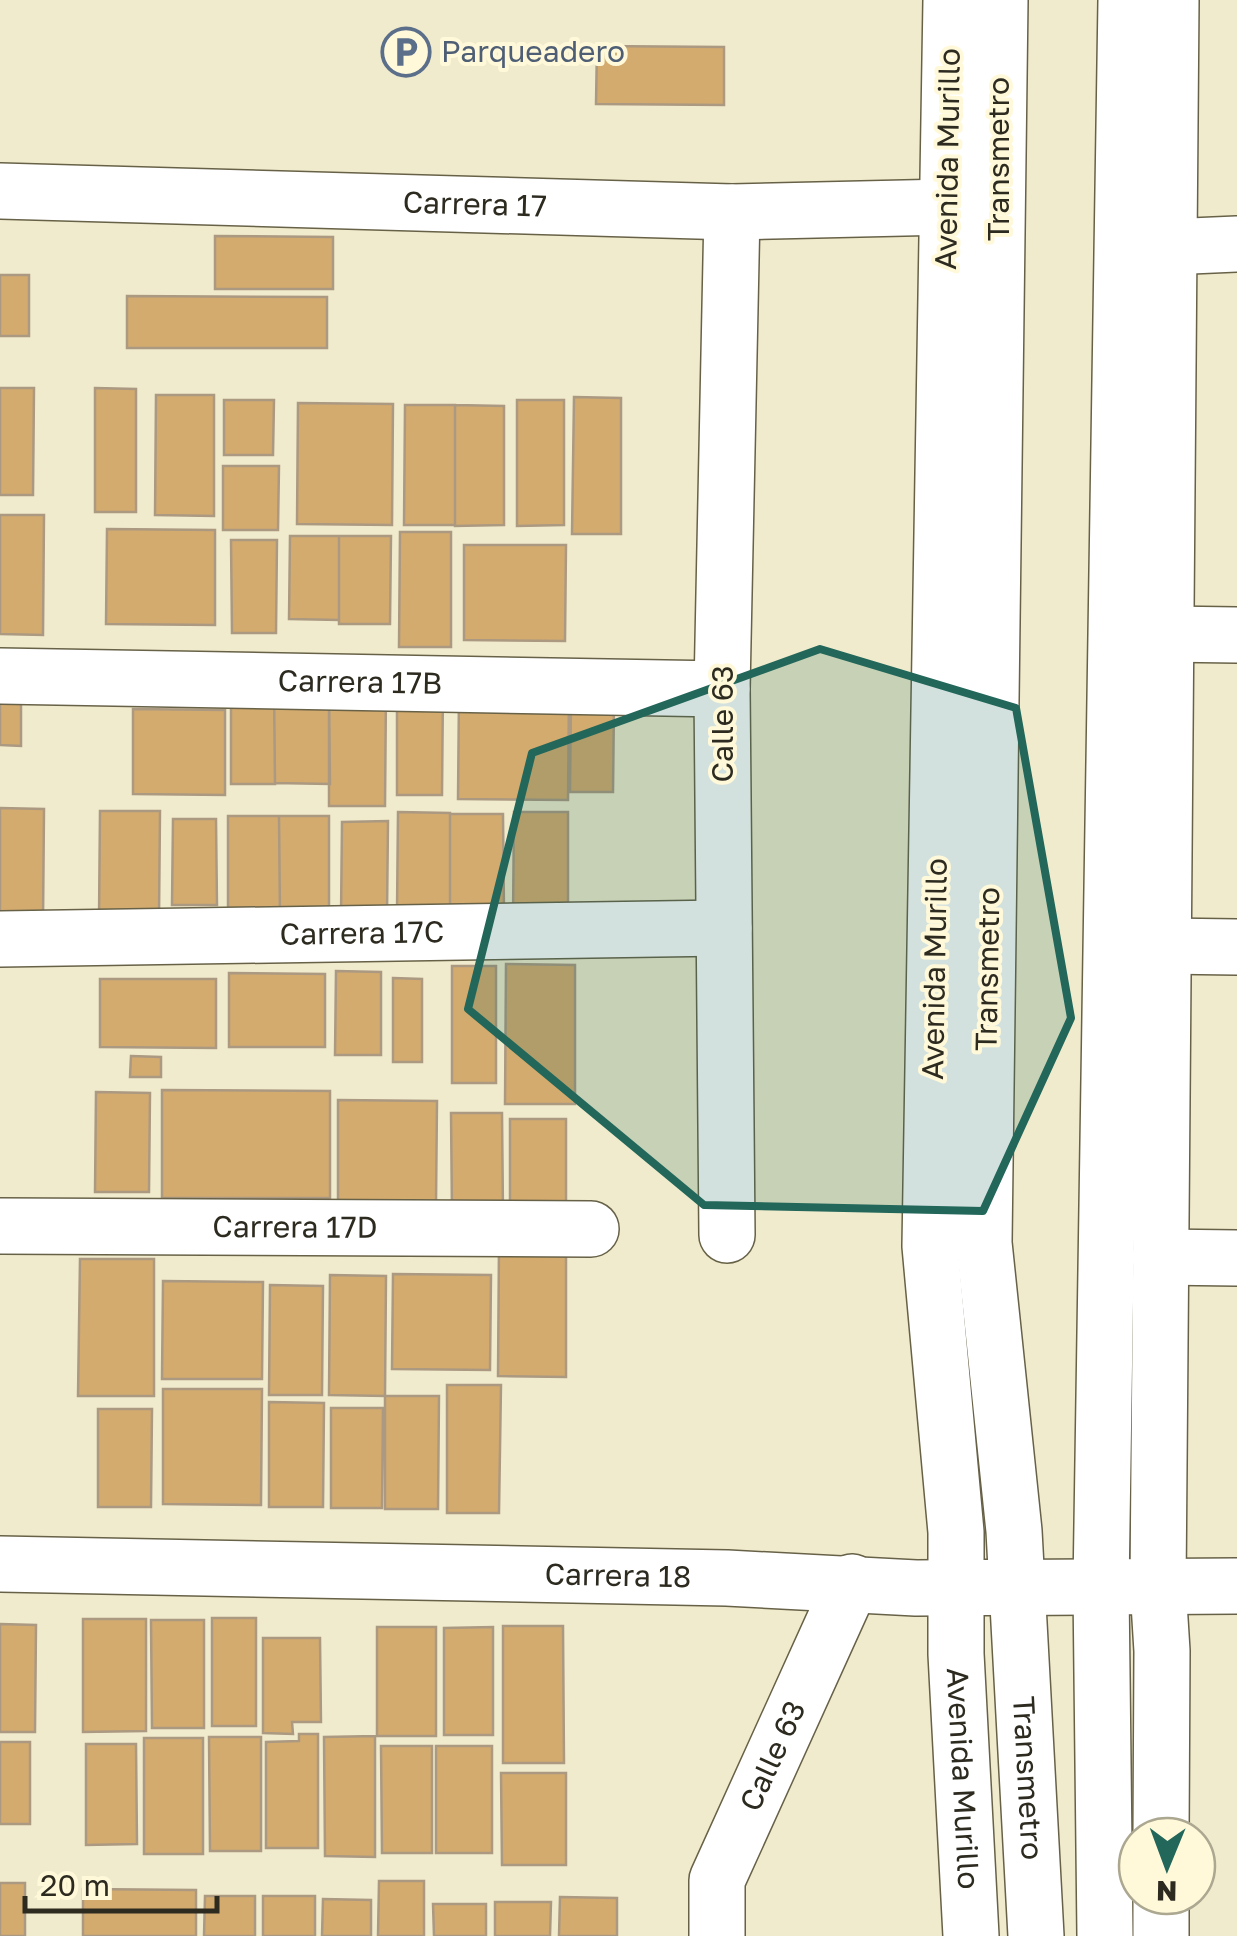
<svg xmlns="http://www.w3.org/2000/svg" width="1237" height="1936" font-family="'Golos Text',sans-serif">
<rect width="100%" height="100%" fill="#f1ebcd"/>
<path fill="#d4ab6f" stroke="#ab9981" stroke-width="2.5" d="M 597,46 L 724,47 L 724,105 L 596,104 Z
M 215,236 L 333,237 L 333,289 L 215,289 Z
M 0,275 L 29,275 L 29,336 L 0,336 Z
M 127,296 L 327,297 L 327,348 L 127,348 Z
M 0,388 L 34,388 L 33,495 L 0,495 Z
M 95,388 L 136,389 L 136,512 L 95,512 Z
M 156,395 L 214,395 L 214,516 L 155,515 Z
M 574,397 L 621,398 L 621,534 L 572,534 Z
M 224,400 L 274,400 L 273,455 L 224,455 Z
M 517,400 L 564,400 L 564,525 L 517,526 Z
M 298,403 L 393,404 L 392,525 L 297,524 Z
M 405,405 L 455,405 L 455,525 L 404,525 Z
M 455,405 L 504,406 L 504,525 L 455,526 Z
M 223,466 L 279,466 L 278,530 L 223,530 Z
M 0,515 L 44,515 L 43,635 L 0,634 Z
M 107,529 L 215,530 L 215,625 L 106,624 Z
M 400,532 L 451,532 L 451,647 L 399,647 Z
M 290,536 L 339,536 L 339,620 L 289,619 Z
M 339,536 L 391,536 L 390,624 L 339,624 Z
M 231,540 L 277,540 L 276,633 L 232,633 Z
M 464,545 L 566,545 L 565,641 L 464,640 Z
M 0,686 L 21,686 L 21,746 L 0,745 Z
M 397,687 L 443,687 L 442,795 L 397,795 Z
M 231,689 L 274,689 L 275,784 L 231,784 Z
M 274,689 L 329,689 L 330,784 L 275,783 Z
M 329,689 L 386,690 L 385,806 L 329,806 Z
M 459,694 L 569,695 L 568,800 L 458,799 Z
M 571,702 L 614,702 L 613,792 L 570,792 Z
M 133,709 L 225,710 L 225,795 L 133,794 Z
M 0,808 L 44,809 L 43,923 L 0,923 Z
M 100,811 L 160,811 L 159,919 L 99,919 Z
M 398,812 L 450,813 L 450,911 L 397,911 Z
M 514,812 L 568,812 L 568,921 L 513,920 Z
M 450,814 L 503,814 L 504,912 L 450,911 Z
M 228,816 L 279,816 L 280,916 L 228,915 Z
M 279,816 L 329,816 L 329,915 L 280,916 Z
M 173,819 L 216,819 L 217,905 L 172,905 Z
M 388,821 L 387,915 L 341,916 L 342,822 Z
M 506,964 L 575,965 L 575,1104 L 505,1104 Z
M 452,966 L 496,966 L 496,1083 L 452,1083 Z
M 336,971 L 381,972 L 381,1055 L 335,1055 Z
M 229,973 L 325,974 L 325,1047 L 229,1047 Z
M 393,978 L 422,979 L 422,1062 L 393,1062 Z
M 100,979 L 216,979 L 216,1048 L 100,1047 Z
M 131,1056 L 161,1057 L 161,1077 L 130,1077 Z
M 162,1090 L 330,1091 L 330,1198 L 162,1198 Z
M 96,1092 L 150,1093 L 149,1192 L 95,1192 Z
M 338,1100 L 437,1101 L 436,1203 L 338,1203 Z
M 451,1113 L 502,1113 L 503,1213 L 452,1213 Z
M 510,1119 L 566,1119 L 566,1222 L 510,1221 Z
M 499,1244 L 566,1244 L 566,1377 L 498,1376 Z
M 80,1259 L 154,1259 L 154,1396 L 78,1396 Z
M 393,1274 L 491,1275 L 490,1370 L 392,1369 Z
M 330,1275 L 386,1276 L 385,1396 L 329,1395 Z
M 163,1281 L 263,1282 L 262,1379 L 162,1379 Z
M 270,1285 L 323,1286 L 322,1395 L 269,1395 Z
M 447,1385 L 501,1385 L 499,1513 L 447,1513 Z
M 163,1389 L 262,1389 L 261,1505 L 163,1504 Z
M 385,1396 L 439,1396 L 438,1509 L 385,1509 Z
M 269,1402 L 324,1403 L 323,1507 L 269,1507 Z
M 331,1408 L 383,1408 L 382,1508 L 331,1508 Z
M 98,1409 L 152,1409 L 151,1507 L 98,1507 Z
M 212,1618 L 256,1618 L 256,1726 L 212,1726 Z
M 83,1619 L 146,1619 L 146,1731 L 83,1732 Z
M 151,1620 L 204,1620 L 204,1728 L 152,1728 Z
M 0,1624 L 36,1625 L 35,1732 L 0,1732 Z
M 503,1626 L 563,1626 L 564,1763 L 503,1763 Z
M 377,1627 L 436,1627 L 436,1736 L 377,1736 Z
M 493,1627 L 493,1735 L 444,1735 L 444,1628 Z
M 263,1638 L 320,1638 L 321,1722 L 292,1722 L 293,1734 L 263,1733 Z
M 299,1734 L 318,1734 L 318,1848 L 266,1848 L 266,1742 L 299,1741 Z
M 375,1736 L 375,1857 L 325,1856 L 324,1737 Z
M 209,1737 L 261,1737 L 261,1851 L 210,1851 Z
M 144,1738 L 203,1738 L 203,1854 L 144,1854 Z
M 0,1742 L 30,1742 L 30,1824 L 0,1824 Z
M 86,1744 L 136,1744 L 137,1844 L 86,1845 Z
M 381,1746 L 432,1746 L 432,1853 L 382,1853 Z
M 436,1746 L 492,1746 L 492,1853 L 436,1853 Z
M 501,1773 L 566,1773 L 566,1865 L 502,1865 Z
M 379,1881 L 424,1881 L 424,1936 L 378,1936 Z
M 0,1883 L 25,1883 L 25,1936 L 0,1936 Z
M 83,1889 L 196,1890 L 196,1936 L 83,1936 Z
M 205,1896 L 255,1896 L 255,1936 L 204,1936 Z
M 263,1896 L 315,1896 L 315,1936 L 263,1936 Z
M 560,1897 L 617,1898 L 617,1936 L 559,1936 Z
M 323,1899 L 371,1900 L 371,1936 L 322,1936 Z
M 495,1902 L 551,1902 L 550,1936 L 495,1936 Z
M 433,1904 L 486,1904 L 486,1936 L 434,1936 Z"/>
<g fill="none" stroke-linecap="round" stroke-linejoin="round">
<g stroke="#676147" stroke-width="58">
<g id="minor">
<path id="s1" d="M 1000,0 L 984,1243 L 1014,1531 L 1036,1936"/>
<path id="s2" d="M 0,191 L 732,212 L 948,207"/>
<path d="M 1168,247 L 1237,244"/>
<path d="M 1166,634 L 1237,635"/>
<path id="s3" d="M 0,676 L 722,689"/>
<path id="s4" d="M 0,939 L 724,928"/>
<path d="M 1164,946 L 1237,947"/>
<path id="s5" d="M 0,1226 L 591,1229"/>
<path d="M 727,1235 L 722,689 L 732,212"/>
<path d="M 1160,1257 L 1237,1258"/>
<path id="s6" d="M 0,1564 L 727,1578 L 916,1588 L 1237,1586"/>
<path id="s7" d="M 717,1936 L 717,1880 L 852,1582"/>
<path d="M 1105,1936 L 1101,1587 L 1126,0"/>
</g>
</g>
<g stroke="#676147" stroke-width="58">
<g id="major">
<path id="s8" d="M 951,0 L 930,1246 L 956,1532 L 956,1654 L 971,1936"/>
<path d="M 1161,1836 L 1162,1651 L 1158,1587 L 1171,0"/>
<path d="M 1161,1936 L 1161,1896"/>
</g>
</g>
<use href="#minor" stroke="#fff" stroke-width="55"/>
<use href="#major" stroke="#fff" stroke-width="55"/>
</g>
<path fill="#22675a" fill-opacity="0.2" stroke="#22675a" stroke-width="8" stroke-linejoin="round" d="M 820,649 L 1016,708 L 1071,1018 L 983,1211 L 704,1205 L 468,1009 L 532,753 Z"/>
<defs>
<g id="parking-ring" transform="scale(2.5)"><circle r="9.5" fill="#fff9da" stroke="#5c6f8a" stroke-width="1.5"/><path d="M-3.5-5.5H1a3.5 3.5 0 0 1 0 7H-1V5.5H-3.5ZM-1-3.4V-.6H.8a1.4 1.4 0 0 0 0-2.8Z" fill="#5c6f8a"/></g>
</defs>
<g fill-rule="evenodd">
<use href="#parking-ring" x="406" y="52"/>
</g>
<g text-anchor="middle" stroke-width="8" stroke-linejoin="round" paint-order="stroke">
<g font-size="30" fill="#4e5e75" stroke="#fff9da" text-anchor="start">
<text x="441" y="62">Parqueadero</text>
</g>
<g font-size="30" fill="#2d2b20" stroke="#fff9da">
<text transform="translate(948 159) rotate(-89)" y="10">Avenida Murillo</text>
<text transform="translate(999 159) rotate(-90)" y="10">Transmetro</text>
<text dy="10" stroke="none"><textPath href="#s2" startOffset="475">Carrera 17</textPath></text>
<text dy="10" stroke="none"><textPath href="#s3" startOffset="360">Carrera 17B</textPath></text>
<text transform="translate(723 724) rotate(-90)" y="10">Calle 63</text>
<text dy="10" stroke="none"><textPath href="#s4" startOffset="362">Carrera 17C</textPath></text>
<text transform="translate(935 969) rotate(-89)" y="10">Avenida Murillo</text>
<text transform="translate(988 969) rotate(-89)" y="10">Transmetro</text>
<text dy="10" stroke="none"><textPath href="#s5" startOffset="295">Carrera 17D</textPath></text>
<text dy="10" stroke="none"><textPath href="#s6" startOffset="618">Carrera 18</textPath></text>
<text dy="10" stroke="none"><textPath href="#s7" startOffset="192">Calle 63</textPath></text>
<text dy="10" stroke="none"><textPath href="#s8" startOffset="1780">Avenida Murillo</textPath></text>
<text dy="10" stroke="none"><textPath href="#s1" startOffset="1780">Transmetro</textPath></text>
</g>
</g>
<g transform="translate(1167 1866) rotate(181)"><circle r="48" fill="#fff9da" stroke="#aba790" stroke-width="2.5"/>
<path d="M0-8L18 38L0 25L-18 38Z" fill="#22675a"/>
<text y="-15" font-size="28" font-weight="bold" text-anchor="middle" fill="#2d2b20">N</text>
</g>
<path d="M25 1896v15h192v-15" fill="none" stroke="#2d2b20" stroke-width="5"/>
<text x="40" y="1896" font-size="30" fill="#2d2b20" stroke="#fff9da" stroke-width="8" paint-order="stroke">20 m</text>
</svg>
